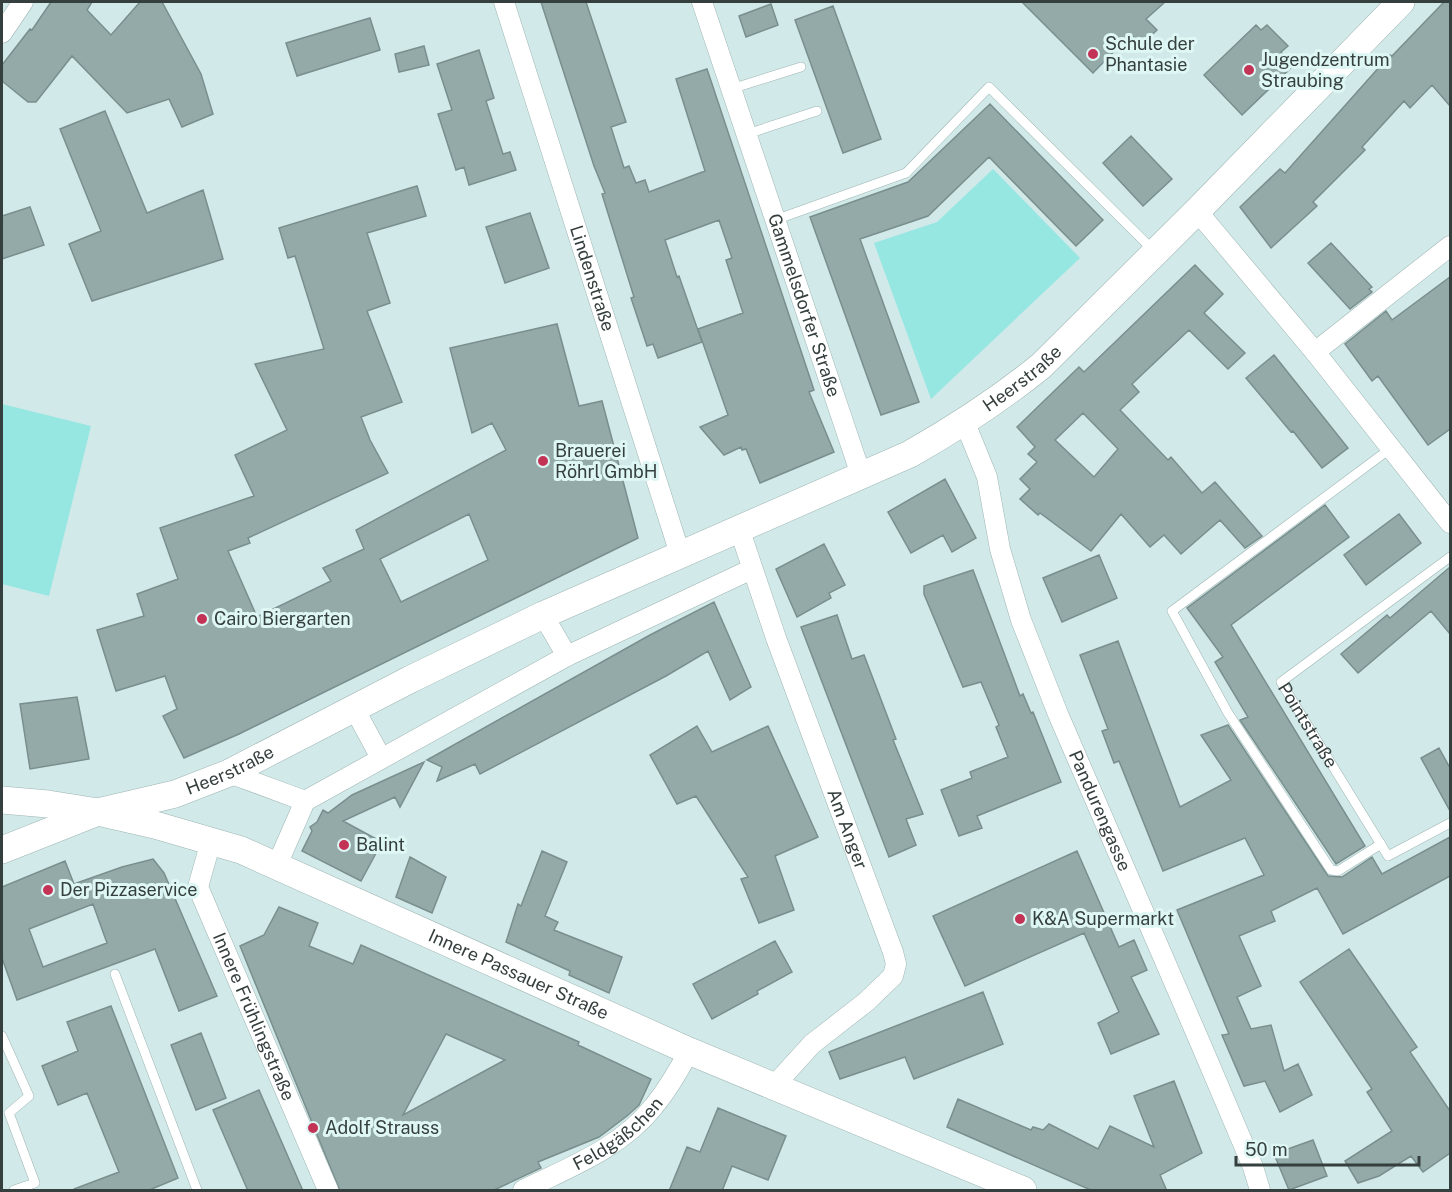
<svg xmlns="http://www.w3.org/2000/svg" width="1452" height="1192" font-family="'Public Sans',sans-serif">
<rect width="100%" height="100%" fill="#d1e9e8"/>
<path fill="#96e6e2" d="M 993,169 L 1080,258 L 931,399 L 874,243 L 937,222 Z
M 2,404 L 91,426 L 49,596 L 2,584 Z"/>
<path fill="#94aaa9" stroke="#798f8e" stroke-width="1.5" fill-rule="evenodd" d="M 51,2 L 92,2 L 87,10 L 111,35 L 140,2 L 162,2 L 201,74 L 213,114 L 182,127 L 169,99 L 127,113 L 72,56 L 36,102 L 28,102 L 2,81 L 2,65 L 30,29 L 32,30 Z
M 541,2 L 586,2 L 626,122 L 611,127 L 624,168 L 629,166 L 636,183 L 645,180 L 649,192 L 705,171 L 676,79 L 707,69 L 814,390 L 809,392 L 834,452 L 760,483 L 746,449 L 742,450 L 741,447 L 724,455 L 700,427 L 728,415 L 698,329 L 743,313 L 726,260 L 732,258 L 719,220 L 665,240 L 677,277 L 679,276 L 702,342 L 658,358 L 653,344 L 647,346 L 631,298 L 634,297 L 602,194 L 605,193 L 594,166 Z
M 1022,2 L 1165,2 L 1146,19 L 1157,30 L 1141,45 L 1131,34 L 1093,73 Z
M 1444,2 L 1450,2 L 1450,106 L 1432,85 L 1410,108 L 1404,101 L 1362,147 L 1365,150 L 1313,202 L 1317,206 L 1271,248 L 1240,207 L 1280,169 L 1285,173 L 1390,55 L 1392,56 Z
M 771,4 L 778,25 L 746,37 L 739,16 Z
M 833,6 L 881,139 L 843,153 L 795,20 Z
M 370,18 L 380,50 L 297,76 L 286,43 Z
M 1256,25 L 1261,30 L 1267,25 L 1288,46 L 1281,52 L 1294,65 L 1242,115 L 1204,75 Z
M 424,46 L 429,65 L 399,72 L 395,54 Z
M 479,50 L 494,98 L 486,101 L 503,154 L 510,152 L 516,170 L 469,185 L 464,167 L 456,170 L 438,114 L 452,110 L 437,64 Z
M 990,104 L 1103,220 L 1076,246 L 989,157 L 928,216 L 860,239 L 919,402 L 881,415 L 810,217 L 908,182 Z
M 105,111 L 147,213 L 203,190 L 223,259 L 92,301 L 69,244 L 101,231 L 60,129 Z
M 1131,136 L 1172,179 L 1143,206 L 1103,163 Z
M 417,186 L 426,216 L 367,233 L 390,303 L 367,311 L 402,402 L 361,417 L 370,440 L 388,473 L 248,538 L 250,543 L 228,551 L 257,617 L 331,581 L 323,568 L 364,549 L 356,530 L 506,450 L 492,423 L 472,433 L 450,348 L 557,324 L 579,406 L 602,401 L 638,538 L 239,734 L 184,758 L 163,716 L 177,709 L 165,676 L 116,691 L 97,630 L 144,616 L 137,594 L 178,579 L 160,528 L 254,496 L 235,455 L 287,430 L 255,364 L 324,349 L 295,256 L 288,258 L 279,228 ZM 469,514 L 488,560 L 401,602 L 380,559 Z
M 30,207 L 44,245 L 2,259 L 2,216 Z
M 530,213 L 549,268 L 505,283 L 486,227 Z
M 1331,243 L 1372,287 L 1369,289 L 1372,292 L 1350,309 L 1308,263 Z
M 1195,265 L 1223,294 L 1204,313 L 1245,353 L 1228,369 L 1189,330 L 1132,384 L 1139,392 L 1120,410 L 1168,460 L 1171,457 L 1202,493 L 1215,482 L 1262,536 L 1245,548 L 1220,520 L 1181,554 L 1164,535 L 1150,547 L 1121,514 L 1091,551 L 1040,513 L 1038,515 L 1020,499 L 1030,489 L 1020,479 L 1037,462 L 1028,454 L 1035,447 L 1017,427 L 1079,367 L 1084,372 ZM 1083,413 L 1118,449 L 1094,477 L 1055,440 Z
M 1450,277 L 1450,429 L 1428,445 L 1378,376 L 1372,381 L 1345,344 L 1386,311 L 1392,320 Z
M 1274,355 L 1348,448 L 1322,468 L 1293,431 L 1291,432 L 1246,378 Z
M 945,479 L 976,538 L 952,552 L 943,535 L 911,553 L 888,512 Z
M 1325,505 L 1349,537 L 1231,625 L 1365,846 L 1336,864 L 1240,720 L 1248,717 L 1215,662 L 1223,657 L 1187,608 Z
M 1399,514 L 1421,543 L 1366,585 L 1344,555 Z
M 824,544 L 845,585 L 829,593 L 831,598 L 797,617 L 776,569 Z
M 1099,555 L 1117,598 L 1062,622 L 1043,578 Z
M 1450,567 L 1450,634 L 1431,611 L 1358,673 L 1341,654 L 1387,615 L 1390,618 Z
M 973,570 L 1020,696 L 1023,694 L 1031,713 L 1033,712 L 1061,782 L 977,816 L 982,828 L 959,836 L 941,790 L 972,778 L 970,772 L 1008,757 L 996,727 L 999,725 L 981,682 L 963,687 L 924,594 L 924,586 Z
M 714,602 L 751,687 L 730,700 L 708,651 L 666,676 L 480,774 L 475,764 L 437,781 L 442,767 L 427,760 L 650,635 Z
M 837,615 L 852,659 L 864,655 L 896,739 L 893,740 L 923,814 L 906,819 L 916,845 L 889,857 L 801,627 Z
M 1118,641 L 1180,807 L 1231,780 L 1201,735 L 1228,725 L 1328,876 L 1342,877 L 1372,857 L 1382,874 L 1450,837 L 1450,876 L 1343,934 L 1317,888 L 1271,911 L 1275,921 L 1239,936 L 1261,986 L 1237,997 L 1251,1029 L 1271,1025 L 1284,1071 L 1298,1064 L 1312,1095 L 1280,1112 L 1265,1081 L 1244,1086 L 1222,1035 L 1229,1034 L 1177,910 L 1264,875 L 1245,838 L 1163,871 L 1119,761 L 1114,763 L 1102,731 L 1108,729 L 1080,655 Z
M 77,697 L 89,759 L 30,769 L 20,704 Z
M 697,726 L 712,752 L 768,726 L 818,837 L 775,856 L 794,910 L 759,923 L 741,879 L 748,877 L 696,796 L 677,804 L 650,755 Z
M 1439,748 L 1450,768 L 1450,811 L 1421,758 Z
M 424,762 L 400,807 L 395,797 L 343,821 L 382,842 L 361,881 L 302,851 L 312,831 L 310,827 L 317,822 L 323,810 L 328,813 L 352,795 Z
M 542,851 L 567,862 L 545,916 L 558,922 L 554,930 L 622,957 L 609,993 L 569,975 L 570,971 L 506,942 L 518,904 L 521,906 Z
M 1077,851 L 1119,947 L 1134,940 L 1147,970 L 1131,977 L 1159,1034 L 1111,1054 L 1098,1023 L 1119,1012 L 1084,933 L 965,986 L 933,916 Z
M 410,857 L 446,877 L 432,913 L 396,897 Z
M 153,859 L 164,873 L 217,996 L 179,1011 L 155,949 L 17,1000 L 2,958 L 2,887 L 65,861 L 74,884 L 122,867 ZM 93,904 L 107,943 L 43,967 L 29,929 Z
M 279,907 L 318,923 L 309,946 L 353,964 L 361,945 L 579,1042 L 578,1045 L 651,1079 L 639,1105 L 627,1116 L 599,1137 L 538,1162 L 541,1168 L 492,1191 L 340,1191 L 240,946 L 264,935 ZM 446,1034 L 505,1060 L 403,1115 Z
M 775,941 L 792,972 L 757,991 L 758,994 L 712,1019 L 693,984 Z
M 1349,949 L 1417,1047 L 1410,1052 L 1450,1111 L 1450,1153 L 1423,1172 L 1411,1156 L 1379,1176 L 1358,1183 L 1345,1161 L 1392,1131 L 1367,1092 L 1372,1089 L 1300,982 Z
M 983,992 L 1003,1044 L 914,1079 L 905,1057 L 840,1079 L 829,1052 Z
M 111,1006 L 178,1178 L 147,1191 L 74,1191 L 74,1189 L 119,1172 L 87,1093 L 58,1105 L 42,1066 L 78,1051 L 67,1022 Z
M 201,1033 L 226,1098 L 196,1110 L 171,1045 Z
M 1174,1081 L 1202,1153 L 1160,1175 L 1167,1191 L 1093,1191 L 947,1127 L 958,1099 L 1031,1130 L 1033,1127 L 1043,1130 L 1049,1124 L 1098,1149 L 1110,1126 L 1154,1147 L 1134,1096 Z
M 259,1090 L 303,1191 L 248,1191 L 213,1110 Z
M 718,1108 L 786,1136 L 768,1180 L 732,1166 L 722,1191 L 669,1191 L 687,1147 L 700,1152 Z
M 1313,1140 L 1327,1176 L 1289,1190 L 1274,1154 Z"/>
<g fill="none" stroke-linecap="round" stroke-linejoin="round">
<g stroke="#9db5b3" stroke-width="10">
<g id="lane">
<path d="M 731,89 L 801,67"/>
<path d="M 747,134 L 817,111"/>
<path d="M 775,220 L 906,173 L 989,87 L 1153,250"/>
<path id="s1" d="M 1450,557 L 1281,682 L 1388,856 L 1450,823"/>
<path d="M 1381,844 L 1338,871 L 1331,870 L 1228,713 L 1172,611 L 1391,448"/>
<path d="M 115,974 L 197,1190"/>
<path d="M 2,1036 L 29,1096 L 9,1113 L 35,1183 L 14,1190"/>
</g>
</g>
<g stroke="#9db5b3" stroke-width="21">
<g id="street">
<path id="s2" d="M 504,2 L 680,554"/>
<path id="s3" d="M 702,2 L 861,475"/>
<path d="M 2,33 L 23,2"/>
<path d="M 1197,211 L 1315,352 L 1450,523"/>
<path d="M 1315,352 L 1450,246"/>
<path id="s4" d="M 965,423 L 987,477 L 1000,549 L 1021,620 L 1058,714 L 1202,1047 L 1253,1167 L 1260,1190"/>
<path id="s5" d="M 739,528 L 776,638 L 893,952 L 896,964 L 893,976 L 866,1002 L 812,1044 L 773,1087"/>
<path d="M 543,615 L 567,656"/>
<path d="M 354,708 L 381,758"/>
<path d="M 229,773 L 305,801"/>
<path id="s6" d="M 211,841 L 198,887 L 328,1190"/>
<path d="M 277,865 L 305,801 L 567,656 L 752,569"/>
<path id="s7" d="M 523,1190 C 570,1167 621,1148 654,1106 C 668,1089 679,1070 689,1051"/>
</g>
</g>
<g stroke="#9db5b3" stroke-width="28">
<g id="secondary">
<path id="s8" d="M 2,800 L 48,804 L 98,812 L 155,825 L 241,850 L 689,1051 L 1023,1190"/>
<path id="s9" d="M 2,850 L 98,812 L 175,794 L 229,773 L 411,679 L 543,615 L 910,454 C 956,428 999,400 1041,366 L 1197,211 L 1401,2"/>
</g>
</g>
<use href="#lane" stroke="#fff" stroke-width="9"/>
<use href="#street" stroke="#fff" stroke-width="20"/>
<use href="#secondary" stroke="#fff" stroke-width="27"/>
</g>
<g fill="#c33356" stroke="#def7f5" stroke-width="2">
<circle cx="1093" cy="54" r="6"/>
<circle cx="1249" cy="70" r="6"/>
<circle cx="543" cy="461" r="6"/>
<circle cx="202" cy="619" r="6"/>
<circle cx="344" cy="845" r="6"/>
<circle cx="48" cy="890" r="6"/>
<circle cx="1020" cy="919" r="6"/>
<circle cx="313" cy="1128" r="6"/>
</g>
<g text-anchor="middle" stroke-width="6" stroke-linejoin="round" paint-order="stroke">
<g font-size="18" fill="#353f3e" stroke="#def7f5" text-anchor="start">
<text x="1105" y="50">Schule der<tspan x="1105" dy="21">Phantasie</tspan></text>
<text x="1261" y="66">Jugendzentrum<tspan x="1261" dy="21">Straubing</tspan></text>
<text x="555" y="457">Brauerei<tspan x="555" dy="21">Röhrl GmbH</tspan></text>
<text x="214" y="625">Cairo Biergarten</text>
<text x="356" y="851">Balint</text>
<text x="60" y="896">Der Pizzaservice</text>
<text x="1032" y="925">K&amp;A Supermarkt</text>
<text x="325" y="1134">Adolf Strauss</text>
</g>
<g font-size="18" fill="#353f3e" stroke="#def7f5">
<text dy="6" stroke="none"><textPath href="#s2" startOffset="290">Lindenstraße</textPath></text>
<text dy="6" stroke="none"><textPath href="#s3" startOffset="320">Gammelsdorfer Straße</textPath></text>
<text dy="6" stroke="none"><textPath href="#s9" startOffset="1128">Heerstraße</textPath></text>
<text dy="6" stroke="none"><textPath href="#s1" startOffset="261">Pointstraße</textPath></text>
<text dy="6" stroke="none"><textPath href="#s9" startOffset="242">Heerstraße</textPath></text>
<text dy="6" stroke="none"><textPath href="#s4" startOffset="412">Pandurengasse</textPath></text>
<text dy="6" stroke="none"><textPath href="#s5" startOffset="320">Am Anger</textPath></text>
<text dy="6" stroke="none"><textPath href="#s8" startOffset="549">Innere Passauer Straße</textPath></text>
<text dy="6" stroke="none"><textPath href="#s6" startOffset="189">Innere Frühlingstraße</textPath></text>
<text dy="6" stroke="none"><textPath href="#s7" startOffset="111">Feldgäßchen</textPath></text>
</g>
</g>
<rect width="1452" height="1192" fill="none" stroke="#353f3e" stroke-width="6"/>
<path d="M1236 1156v9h183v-9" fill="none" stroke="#353f3e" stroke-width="3"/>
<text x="1245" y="1156" font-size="18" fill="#353f3e" stroke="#def7f5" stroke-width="4.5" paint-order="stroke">50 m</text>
</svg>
